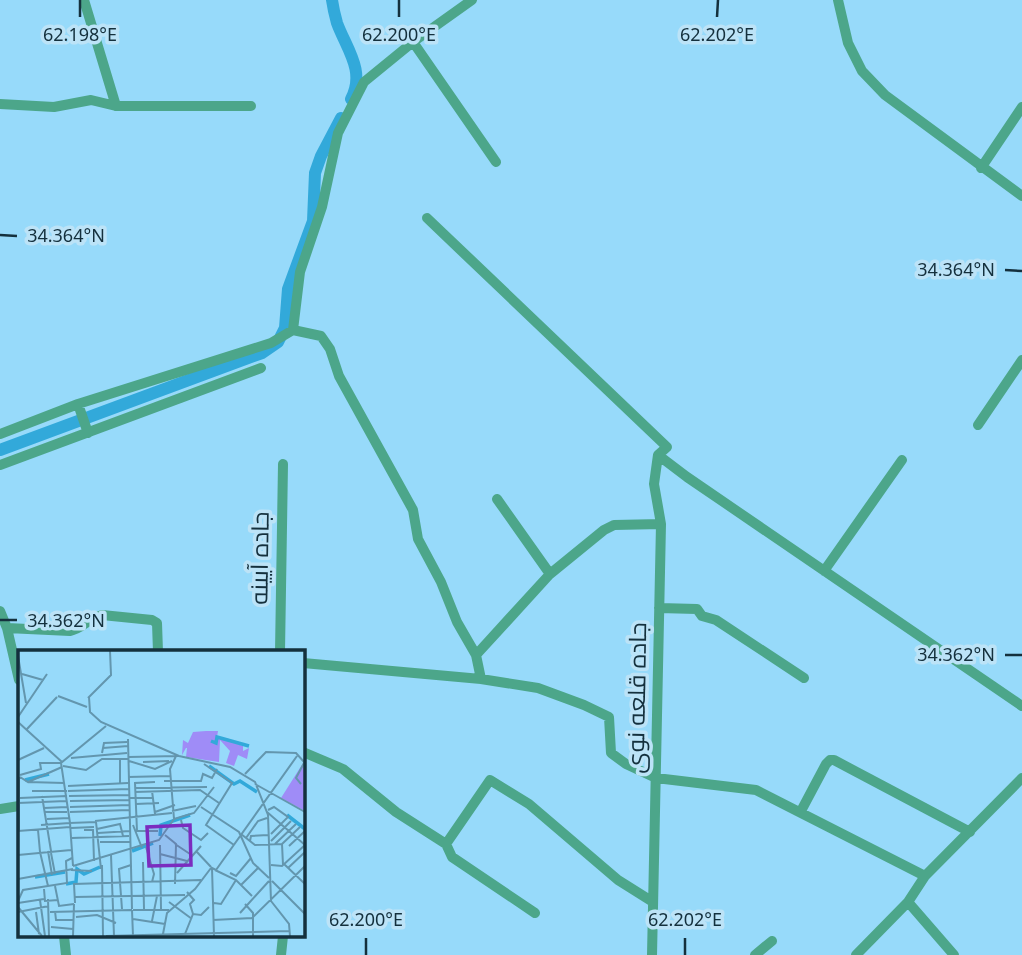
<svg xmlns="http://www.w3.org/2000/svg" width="1022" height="955" font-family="'Noto Sans',Cairo,sans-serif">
<rect width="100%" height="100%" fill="#97dafa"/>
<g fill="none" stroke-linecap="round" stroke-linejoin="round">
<path stroke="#32a9da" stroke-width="12" d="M 332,0 C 333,7 335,16 337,23 C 346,48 366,71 351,99
M 0,450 L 262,353 L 278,342 L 285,328 L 288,289 L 313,221 L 315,173 L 321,156 L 341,118"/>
<path stroke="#4ca68a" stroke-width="10" d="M 84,0 L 116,106
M 838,0 L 848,43 L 862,71 L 885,95 L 1022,196
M 413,42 L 496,162
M 0,104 L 54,107 L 91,100 L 116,106 L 251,106
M 981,168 L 1022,107
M 427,218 L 667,447 L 658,455 L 654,484 L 661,524 L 652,955
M 293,330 L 300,272 L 322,207 L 338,133 L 364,82 L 413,42 L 472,0
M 78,404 L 88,433
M 978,425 L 1022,360
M 0,434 L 78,404 L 271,343 L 293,330 L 321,336 L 330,349 L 339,376 L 413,510 L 418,539 L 441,582 L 457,622 L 476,655 L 481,679
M 658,455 L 687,477 L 1022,706
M 0,465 L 261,368
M 497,499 L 550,574
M 824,571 L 902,460
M 659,608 L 697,609 L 702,616 L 716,620 L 804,678
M 0,611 L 7,628 L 19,680
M 7,628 L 70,631 C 82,629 89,618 102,615 L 152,620 L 157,623 L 158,652
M 280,652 L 283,464
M 476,655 L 550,574 L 604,530 L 614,525 L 661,524
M 303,663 L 481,679 L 538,688 L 584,705 L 609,717 L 611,753 L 626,764 L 656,778 L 756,790 L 925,876
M 303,752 L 343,769 L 396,812 L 446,844
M 0,809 L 19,806
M 801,811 L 826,764 L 830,760 L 834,760 L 970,832
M 908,902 L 954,955
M 535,913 L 452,857 L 446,844 L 490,780 L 529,804 L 618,880 L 653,902
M 64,936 L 66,955
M 281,955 L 283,936
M 755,955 L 772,941
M 856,955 L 908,902 L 925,876 L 1022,778"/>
</g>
<path fill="none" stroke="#14303d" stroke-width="2.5" d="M 80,17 L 80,0M 399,17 L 399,0M 717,17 L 718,0M 0,235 L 17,236M 1005,270 L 1022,271M 0,620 L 17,620M 1005,655 L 1022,655M 366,955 L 366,938M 685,955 L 685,938"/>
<g text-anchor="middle" stroke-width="7" stroke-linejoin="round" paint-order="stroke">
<g font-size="24" fill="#14303d" stroke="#bce3f7">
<text transform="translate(260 558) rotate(-89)" y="8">جاده آیینه</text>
<text transform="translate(637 698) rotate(-89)" y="8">جاده قلعه نوی</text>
</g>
</g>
<g transform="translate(18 650)">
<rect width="287" height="287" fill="#97dafa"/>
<path d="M 188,81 L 200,81 L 199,87 L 225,96 L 225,101 L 231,98 L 229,109 L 220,105 L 216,116 L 208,113 L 212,101 L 202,90 L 201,112 L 168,107 L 169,98 L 168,98 L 164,105 L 165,90 L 170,93 L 175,82 ZM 287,110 L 287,161 L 263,148 Z" fill="#9f8cf7"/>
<path fill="none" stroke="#32a9da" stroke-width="3.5" d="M 193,91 L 198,93 L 199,87 L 231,96M 191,116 L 216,134 L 222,131 L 239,142M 7,130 L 31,124M 269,165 L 287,179M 142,186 L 143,175 L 172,165M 114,201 L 135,193M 17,227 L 47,222M 48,234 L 58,232 L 59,219 L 66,224 L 82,217"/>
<path fill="none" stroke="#6396ae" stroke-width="2" d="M 0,6 L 8,53M 4,24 L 25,30M 40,46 L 69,57M 71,47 L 72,62 L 83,72 L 161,106 L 212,117 L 237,132 L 250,165 L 253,251 L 271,274 L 272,286M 70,48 L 93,25 L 92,1M 0,67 L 29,24M 0,72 L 44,112M 9,79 L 39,47M 110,89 L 114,259M 85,98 L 110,96M 84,103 L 86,93 L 109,92M 111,107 L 158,106 L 152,119 L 156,169M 53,108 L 109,103M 0,110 L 26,98M 111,111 L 137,119 L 154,111M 125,112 L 151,111M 186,114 L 214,133 L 188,175 L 216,195M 45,116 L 68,120 L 84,109 L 110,109M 227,124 L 248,102 L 278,103 L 287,113M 2,125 L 23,119 L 22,113 L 43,113M 2,127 L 10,132 L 44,117M 110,127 L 152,126M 146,131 L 183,131 L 185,124 L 194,128 L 199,119M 10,132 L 46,133M 102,134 L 102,110M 237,134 L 287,162M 283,134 L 278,128 L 286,113M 50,136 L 110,133M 117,138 L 189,137M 14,141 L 49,141M 50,141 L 111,139M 134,141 L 137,164M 117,142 L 182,140 L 201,153M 24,146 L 33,201M 51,146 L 111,145M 2,148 L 49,146M 111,148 L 135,148M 52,151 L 111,150M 0,153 L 48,151M 118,154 L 141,153M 52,157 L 111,155M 183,157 L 221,182 L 235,213 L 251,228M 26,158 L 49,157M 250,160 L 256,157 L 270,167 L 253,184M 154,161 L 178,156M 27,162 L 49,162M 52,162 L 111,160M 137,162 L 157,155M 249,162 L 287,195M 29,169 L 51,168M 156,169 L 176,163 L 196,137M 163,170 L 165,178 L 183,190 L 190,183M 77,171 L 154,163M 52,173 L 55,216M 23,175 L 52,173M 115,175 L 124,198M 53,178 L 76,177M 79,179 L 102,174 L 105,186M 20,180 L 22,202M 66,180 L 75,180 L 76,211M 0,181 L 52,177M 1,181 L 1,127M 118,181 L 140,181M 119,181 L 117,133 L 137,132M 80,183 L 112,181M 223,184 L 237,195 L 264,194 L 282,177M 147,185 L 158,194 L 157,234M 54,188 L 111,186M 228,188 L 240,171 L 249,168M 232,191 L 233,186 L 250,185M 253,191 L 273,171M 82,192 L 112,192M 157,194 L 175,206M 257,194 L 278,174M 264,194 L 265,215M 142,195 L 143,259M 271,196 L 287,181M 128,197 L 136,224 L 134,232M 30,201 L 34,225M 178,201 L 193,217M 22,202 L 30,236M 33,203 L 37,224M 142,204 L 169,211M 0,205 L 53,200M 93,205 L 96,286M 125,212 L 126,259M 266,214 L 287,234M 84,215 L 85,286M 253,215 L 264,216 L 287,195M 55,216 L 141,190 L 156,169M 270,218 L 287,202M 83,219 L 78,172 L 52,173 L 43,113 L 88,76M 53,220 L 74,221M 197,220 L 218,230 L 234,246M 198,220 L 279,106M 159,223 L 183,196M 212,223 L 218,226 L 233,208M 0,229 L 55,219M 254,231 L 287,264M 223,235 L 241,217M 37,236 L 41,256 L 56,254M 26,239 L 27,251 L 40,250M 169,242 L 176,250 L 172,254 L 175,264M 57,247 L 167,245M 30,249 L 31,286M 22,250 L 27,286M 0,251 L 5,240 L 49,233 L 48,211 L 54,208M 151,252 L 174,269M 0,253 L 26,249M 57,253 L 56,234 L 183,230M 196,253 L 203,254 L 218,230M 227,254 L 235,263 L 235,286M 0,257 L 24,286M 104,259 L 101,219 L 113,215M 114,260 L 115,286M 115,260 L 151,260M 37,261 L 38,270 L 55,270M 0,262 L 31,256M 18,262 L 21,284M 32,262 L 114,260M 222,263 L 251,231M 58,267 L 79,265 L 98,273M 115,269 L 147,274M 195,270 L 234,268 L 287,216M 134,271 L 139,246M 33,277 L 55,279M 145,284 L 149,263 L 177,239 L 193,218M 167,284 L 175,264 L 183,265 L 191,257M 55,286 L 56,254M 88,286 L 271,281M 196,286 L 194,218 L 198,220"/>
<path fill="#7b2cbf" fill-opacity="0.15" stroke="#7b2cbf" stroke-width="3.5" d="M 172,175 L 173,215 L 131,216 L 129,177 Z"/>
<rect width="287" height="287" fill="none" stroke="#14303d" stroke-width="3.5"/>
</g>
<g font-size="18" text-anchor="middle" fill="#14303d" stroke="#bce3f7" stroke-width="7" stroke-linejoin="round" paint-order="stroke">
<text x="80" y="41">62.198°E</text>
<text x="399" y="41">62.200°E</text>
<text x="717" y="41">62.202°E</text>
<text x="66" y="242">34.364°N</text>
<text x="956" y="276">34.364°N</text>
<text x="66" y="627">34.362°N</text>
<text x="956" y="661">34.362°N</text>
<text x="366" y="926">62.200°E</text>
<text x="685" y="926">62.202°E</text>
</g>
</svg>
